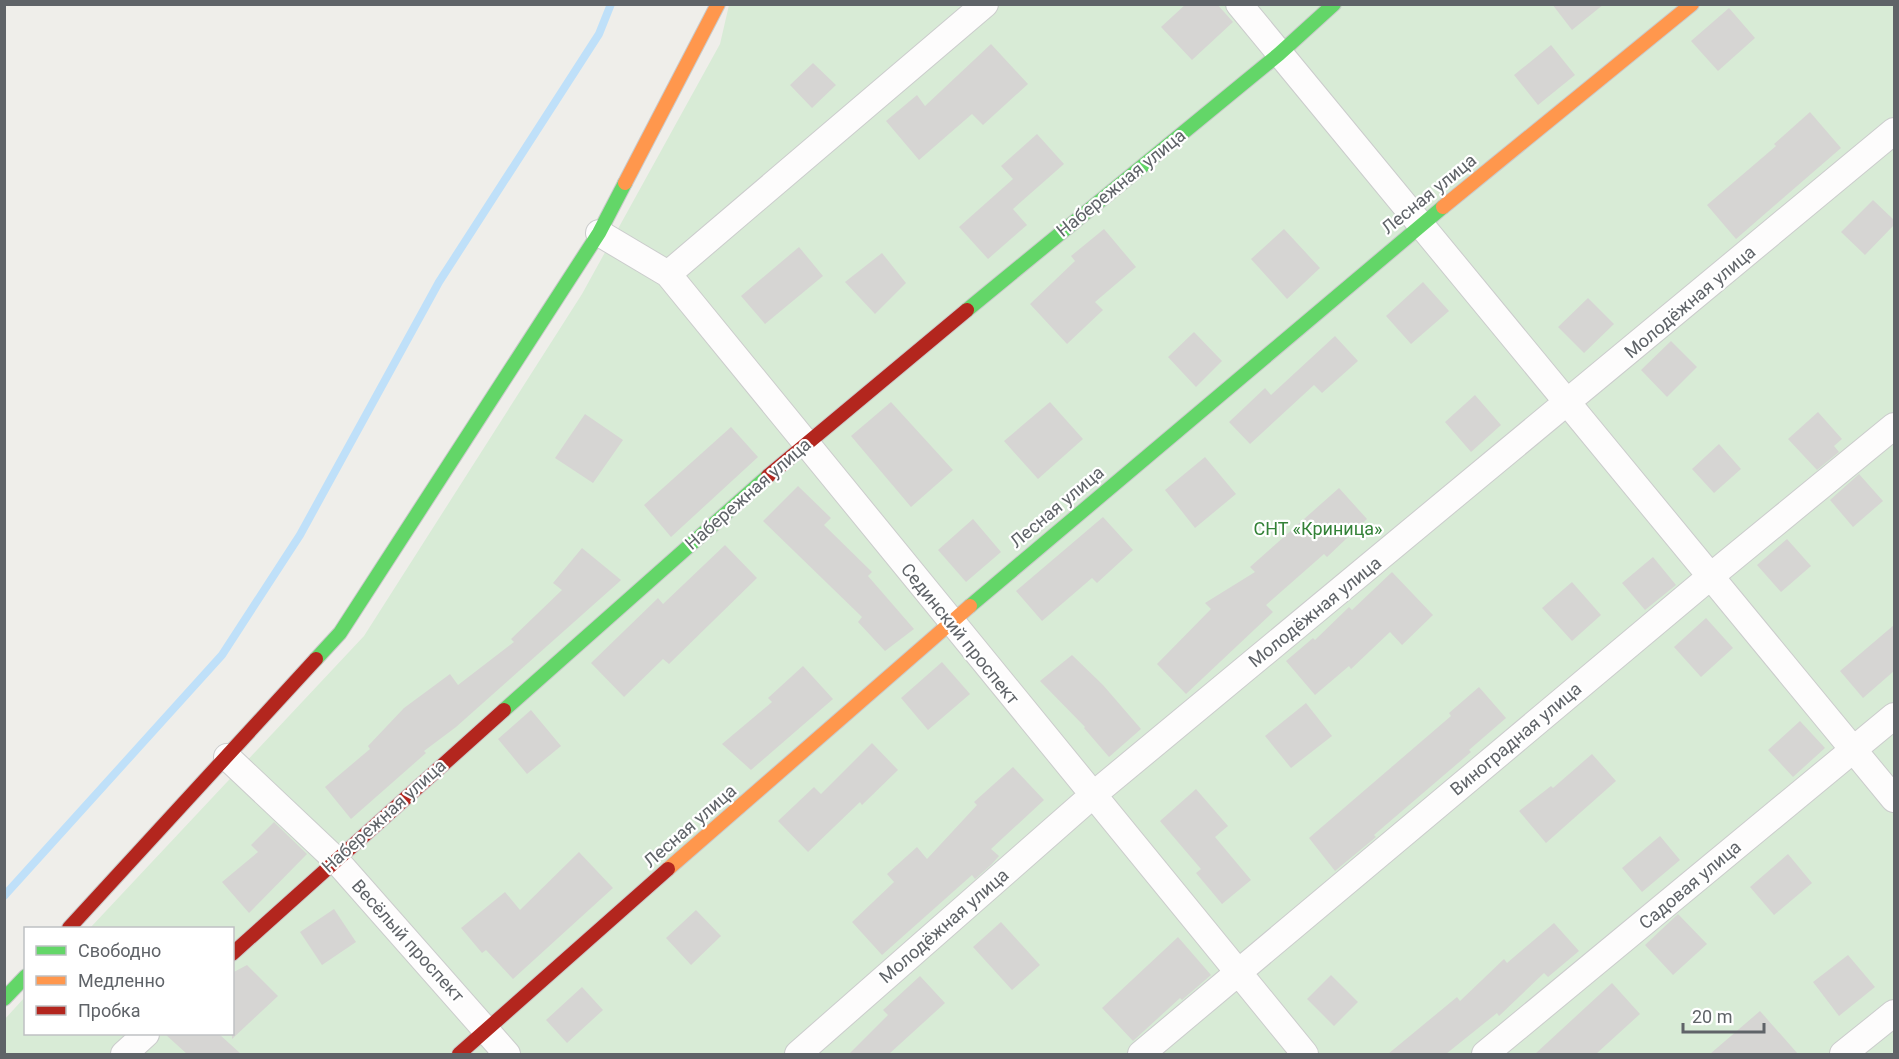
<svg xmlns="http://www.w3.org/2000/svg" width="1899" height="1059" font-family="Roboto,sans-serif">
<rect width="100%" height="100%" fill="#efeeea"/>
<path fill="#d8ebd6" d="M 729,5 L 1894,5 L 1894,1054 L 5,1054 L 4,1020 L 25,997 L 26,1034 L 232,1034 L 232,928 L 90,928 L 364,636 L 582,294 L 720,44 Z"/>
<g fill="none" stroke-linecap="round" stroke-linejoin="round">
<path stroke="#bfe0f9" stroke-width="8" d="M 4,896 L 222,655 L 300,535 L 439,282 L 599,34 L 611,4"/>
</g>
<path fill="#d6d5d3" d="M 1186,4 L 1217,4 L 1233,22 L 1192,60 L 1161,27 Z
M 1552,4 L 1604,4 L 1572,30 Z
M 1729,8 L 1755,38 L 1718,71 L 1691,41 Z
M 991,44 L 1028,84 L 983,125 L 972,114 L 919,160 L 886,121 L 917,95 L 925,106 Z
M 1551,45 L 1575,75 L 1538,105 L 1514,75 Z
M 813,63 L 836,85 L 812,108 L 790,85 Z
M 1810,112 L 1841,148 L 1736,239 L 1707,205 L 1776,146 L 1774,144 Z
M 1037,134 L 1064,164 L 1013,209 L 1027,225 L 988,259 L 959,227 L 1013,179 L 1001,166 Z
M 1873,200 L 1894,220 L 1894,225 L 1865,255 L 1841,232 Z
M 1104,229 L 1136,267 L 1095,302 L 1103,310 L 1067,344 L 1030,304 L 1075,261 L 1071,256 Z
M 1284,229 L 1320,268 L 1287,299 L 1251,259 Z
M 799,247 L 823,276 L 765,324 L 741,296 Z
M 882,253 L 906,283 L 875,314 L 845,282 Z
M 1423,282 L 1449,311 L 1411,344 L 1386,316 Z
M 1588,298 L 1614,324 L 1584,353 L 1558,327 Z
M 1194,332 L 1222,361 L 1196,387 L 1168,357 Z
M 1335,336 L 1358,361 L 1322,393 L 1314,385 L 1250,444 L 1229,422 L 1265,388 L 1271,395 Z
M 1671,341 L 1697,367 L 1667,397 L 1641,370 Z
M 1475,395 L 1501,425 L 1471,452 L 1445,422 Z
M 891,402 L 953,470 L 911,507 L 851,436 Z
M 1050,402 L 1083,439 L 1038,479 L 1004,441 Z
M 1818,412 L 1842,439 L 1834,446 L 1839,452 L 1817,470 L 1788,439 Z
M 585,414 L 623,440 L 593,483 L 555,458 Z
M 731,427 L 758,457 L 671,537 L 644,505 Z
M 1719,444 L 1741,469 L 1714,493 L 1692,469 Z
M 1205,457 L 1236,494 L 1195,528 L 1165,490 Z
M 1859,474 L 1883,501 L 1853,527 L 1830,500 Z
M 798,486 L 831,518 L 824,525 L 872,572 L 868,576 L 914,629 L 885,651 L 858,622 L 862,617 L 763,521 Z
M 1339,488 L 1367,519 L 1327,557 L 1324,554 L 1266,605 L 1273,612 L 1186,694 L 1157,664 L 1211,609 L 1205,603 L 1255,572 L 1250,567 Z
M 1103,517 L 1133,550 L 1097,583 L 1092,578 L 1042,621 L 1016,591 Z
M 973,519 L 1001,552 L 966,582 L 938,550 Z
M 1787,539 L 1811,566 L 1781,592 L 1757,565 Z
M 725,545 L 757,578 L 669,664 L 663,659 L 624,697 L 591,663 L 658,598 L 663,604 Z
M 582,548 L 621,580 L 619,582 L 456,727 L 424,751 L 426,753 L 351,819 L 325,787 L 370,749 L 368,746 L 404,708 L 450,674 L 458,685 L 514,642 L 511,639 L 562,590 L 553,583 Z
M 1653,557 L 1676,585 L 1645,610 L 1622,583 Z
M 1392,572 L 1433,615 L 1402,645 L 1390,632 L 1351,669 L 1349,666 L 1315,695 L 1286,661 L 1313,638 L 1315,640 L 1349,607 L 1352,610 Z
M 1572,582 L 1601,615 L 1572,641 L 1542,608 Z
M 1706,618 L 1733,648 L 1701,677 L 1674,647 Z
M 1894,625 L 1894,671 L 1863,698 L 1840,671 Z
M 1072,655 L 1103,685 L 1141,729 L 1109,757 L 1084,728 L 1085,727 L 1040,681 Z
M 942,662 L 970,694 L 928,730 L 901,698 Z
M 803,666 L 833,699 L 751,770 L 722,744 L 772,702 L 768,698 Z
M 1479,687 L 1506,718 L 1469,750 L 1471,752 L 1374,835 L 1376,837 L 1335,871 L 1309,838 L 1451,716 L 1449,713 Z
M 1306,703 L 1332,736 L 1291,768 L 1265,736 Z
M 531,710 L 561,746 L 527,774 L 498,739 Z
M 1800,721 L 1825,748 L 1793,777 L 1768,750 Z
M 872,743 L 898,770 L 862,805 L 860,802 L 808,852 L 778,821 L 814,787 L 821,794 Z
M 1592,754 L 1616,781 L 1546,843 L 1519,811 L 1551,786 L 1553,788 Z
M 1013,767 L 1044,800 L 991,849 L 999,856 L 991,865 L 975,879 L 972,875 L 882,955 L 852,922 L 894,882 L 887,874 L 917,847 L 927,859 L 977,805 L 974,802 Z
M 1196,789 L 1228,826 L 1215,837 L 1251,880 L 1222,904 L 1196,873 L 1201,869 L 1160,821 Z
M 274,822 L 307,854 L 249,913 L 222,882 L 258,852 L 251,845 Z
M 1660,836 L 1680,860 L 1642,892 L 1622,868 Z
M 579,852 L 613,888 L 513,979 L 486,950 L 482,953 L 461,928 L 505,892 L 520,910 Z
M 1788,854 L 1812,883 L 1774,915 L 1750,887 Z
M 334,909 L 356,942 L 322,965 L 300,932 Z
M 696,910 L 721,936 L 691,965 L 666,938 Z
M 1678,914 L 1707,944 L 1673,975 L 1645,945 Z
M 1001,922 L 1040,965 L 1012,990 L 973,947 Z
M 1554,923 L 1579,951 L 1548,977 L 1544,973 L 1499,1016 L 1497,1013 L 1446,1054 L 1388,1054 L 1457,997 L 1460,1001 L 1504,959 L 1507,963 Z
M 1178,937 L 1211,975 L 1182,1000 L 1180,998 L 1133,1041 L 1102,1008 Z
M 1848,955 L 1875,987 L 1839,1016 L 1813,982 Z
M 247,965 L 278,996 L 232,1039 L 232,973 Z
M 1331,975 L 1358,1002 L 1334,1026 L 1307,999 Z
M 920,976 L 945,1003 L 889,1054 L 849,1054 L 888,1015 L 883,1010 Z
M 1612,983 L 1640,1014 L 1596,1054 L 1535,1054 Z
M 582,987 L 603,1010 L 567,1043 L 546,1020 Z
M 1760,1011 L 1798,1054 L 1710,1054 Z
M 165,1034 L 219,1034 L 241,1054 L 187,1054 Z"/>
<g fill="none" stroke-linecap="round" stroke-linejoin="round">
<g stroke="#cbcccc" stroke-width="28">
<path id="street" d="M 1239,4 L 1894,799
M 599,233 L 668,274 L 1305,1054
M 668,274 L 985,4
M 227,757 L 335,859 L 507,1054
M 124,1054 L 146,1034
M 798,1054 L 1093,795 L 1894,131
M 1141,1054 L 1711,576 L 1894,426
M 1485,1054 L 1894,716
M 1843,1054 L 1894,1013"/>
</g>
<g stroke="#cacacb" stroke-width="16">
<path id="fast" d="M 967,310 L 1279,54 L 1334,4
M 970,606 L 1443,207
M 316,659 L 340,633 L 599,233 L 625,183
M 504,710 L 768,476
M 4,999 L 26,976"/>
</g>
<g stroke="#cacacb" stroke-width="16">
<path id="slow" d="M 625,183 L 718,4
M 1443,207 L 1692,4
M 668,869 L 970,606"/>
</g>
<g stroke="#cacacb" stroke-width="16">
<path id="jam" d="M 768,476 L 967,310
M 69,928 L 316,659
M 232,954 L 504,710
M 459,1054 L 668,869"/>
</g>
<use href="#street" stroke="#fdfcfc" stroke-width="26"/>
<use href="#fast" stroke="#63d668" stroke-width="14"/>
<use href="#slow" stroke="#ff974d" stroke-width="14"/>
<use href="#jam" stroke="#b3261e" stroke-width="14"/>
</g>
<g text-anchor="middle" stroke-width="4.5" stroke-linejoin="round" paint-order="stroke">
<g font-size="18" fill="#5f6368" stroke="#fff">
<text transform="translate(1121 183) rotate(-39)" y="6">Набережная улица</text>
<text transform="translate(1429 194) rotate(-39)" y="6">Лесная улица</text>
<text transform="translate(1690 302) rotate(-40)" y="6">Молодёжная улица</text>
<text transform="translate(748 494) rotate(-41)" y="6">Набережная улица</text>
<text transform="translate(1057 507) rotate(-40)" y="6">Лесная улица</text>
<text transform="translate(1315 612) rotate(-39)" y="6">Молодёжная улица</text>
<text transform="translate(960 634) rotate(51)" y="6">Сединский проспект</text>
<text transform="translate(1516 739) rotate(-40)" y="6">Виноградная улица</text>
<text transform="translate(384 816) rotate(-42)" y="6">Набережная улица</text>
<text transform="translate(690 826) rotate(-41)" y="6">Лесная улица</text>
<text transform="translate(1690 885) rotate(-40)" y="6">Садовая улица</text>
<text transform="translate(944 926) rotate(-41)" y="6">Молодёжная улица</text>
<text transform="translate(408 941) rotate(48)" y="6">Весёлый проспект</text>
</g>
<g font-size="18" fill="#348238" stroke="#fff">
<text x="1318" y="535">СНТ «Криница»</text>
</g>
</g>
<rect width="1899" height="1059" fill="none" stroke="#5f6368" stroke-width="12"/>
<rect x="24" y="927" width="210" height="108" fill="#ffffff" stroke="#bfc1c3" stroke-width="1.5"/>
<rect x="36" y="946" width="30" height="9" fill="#63d668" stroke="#bfc1c3" stroke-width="1.5"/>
<text x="78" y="957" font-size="18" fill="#5f6368">Свободно</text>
<rect x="36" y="976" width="30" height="9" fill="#ff974d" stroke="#bfc1c3" stroke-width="1.5"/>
<text x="78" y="987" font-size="18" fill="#5f6368">Медленно</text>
<rect x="36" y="1006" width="30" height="9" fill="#b3261e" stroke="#bfc1c3" stroke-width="1.5"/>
<text x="78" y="1017" font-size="18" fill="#5f6368">Пробка</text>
<path d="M1683 1023v9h81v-9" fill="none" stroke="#5f6368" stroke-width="3"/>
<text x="1692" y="1023" font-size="18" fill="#5f6368" stroke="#ffffff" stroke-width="4.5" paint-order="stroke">20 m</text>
</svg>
